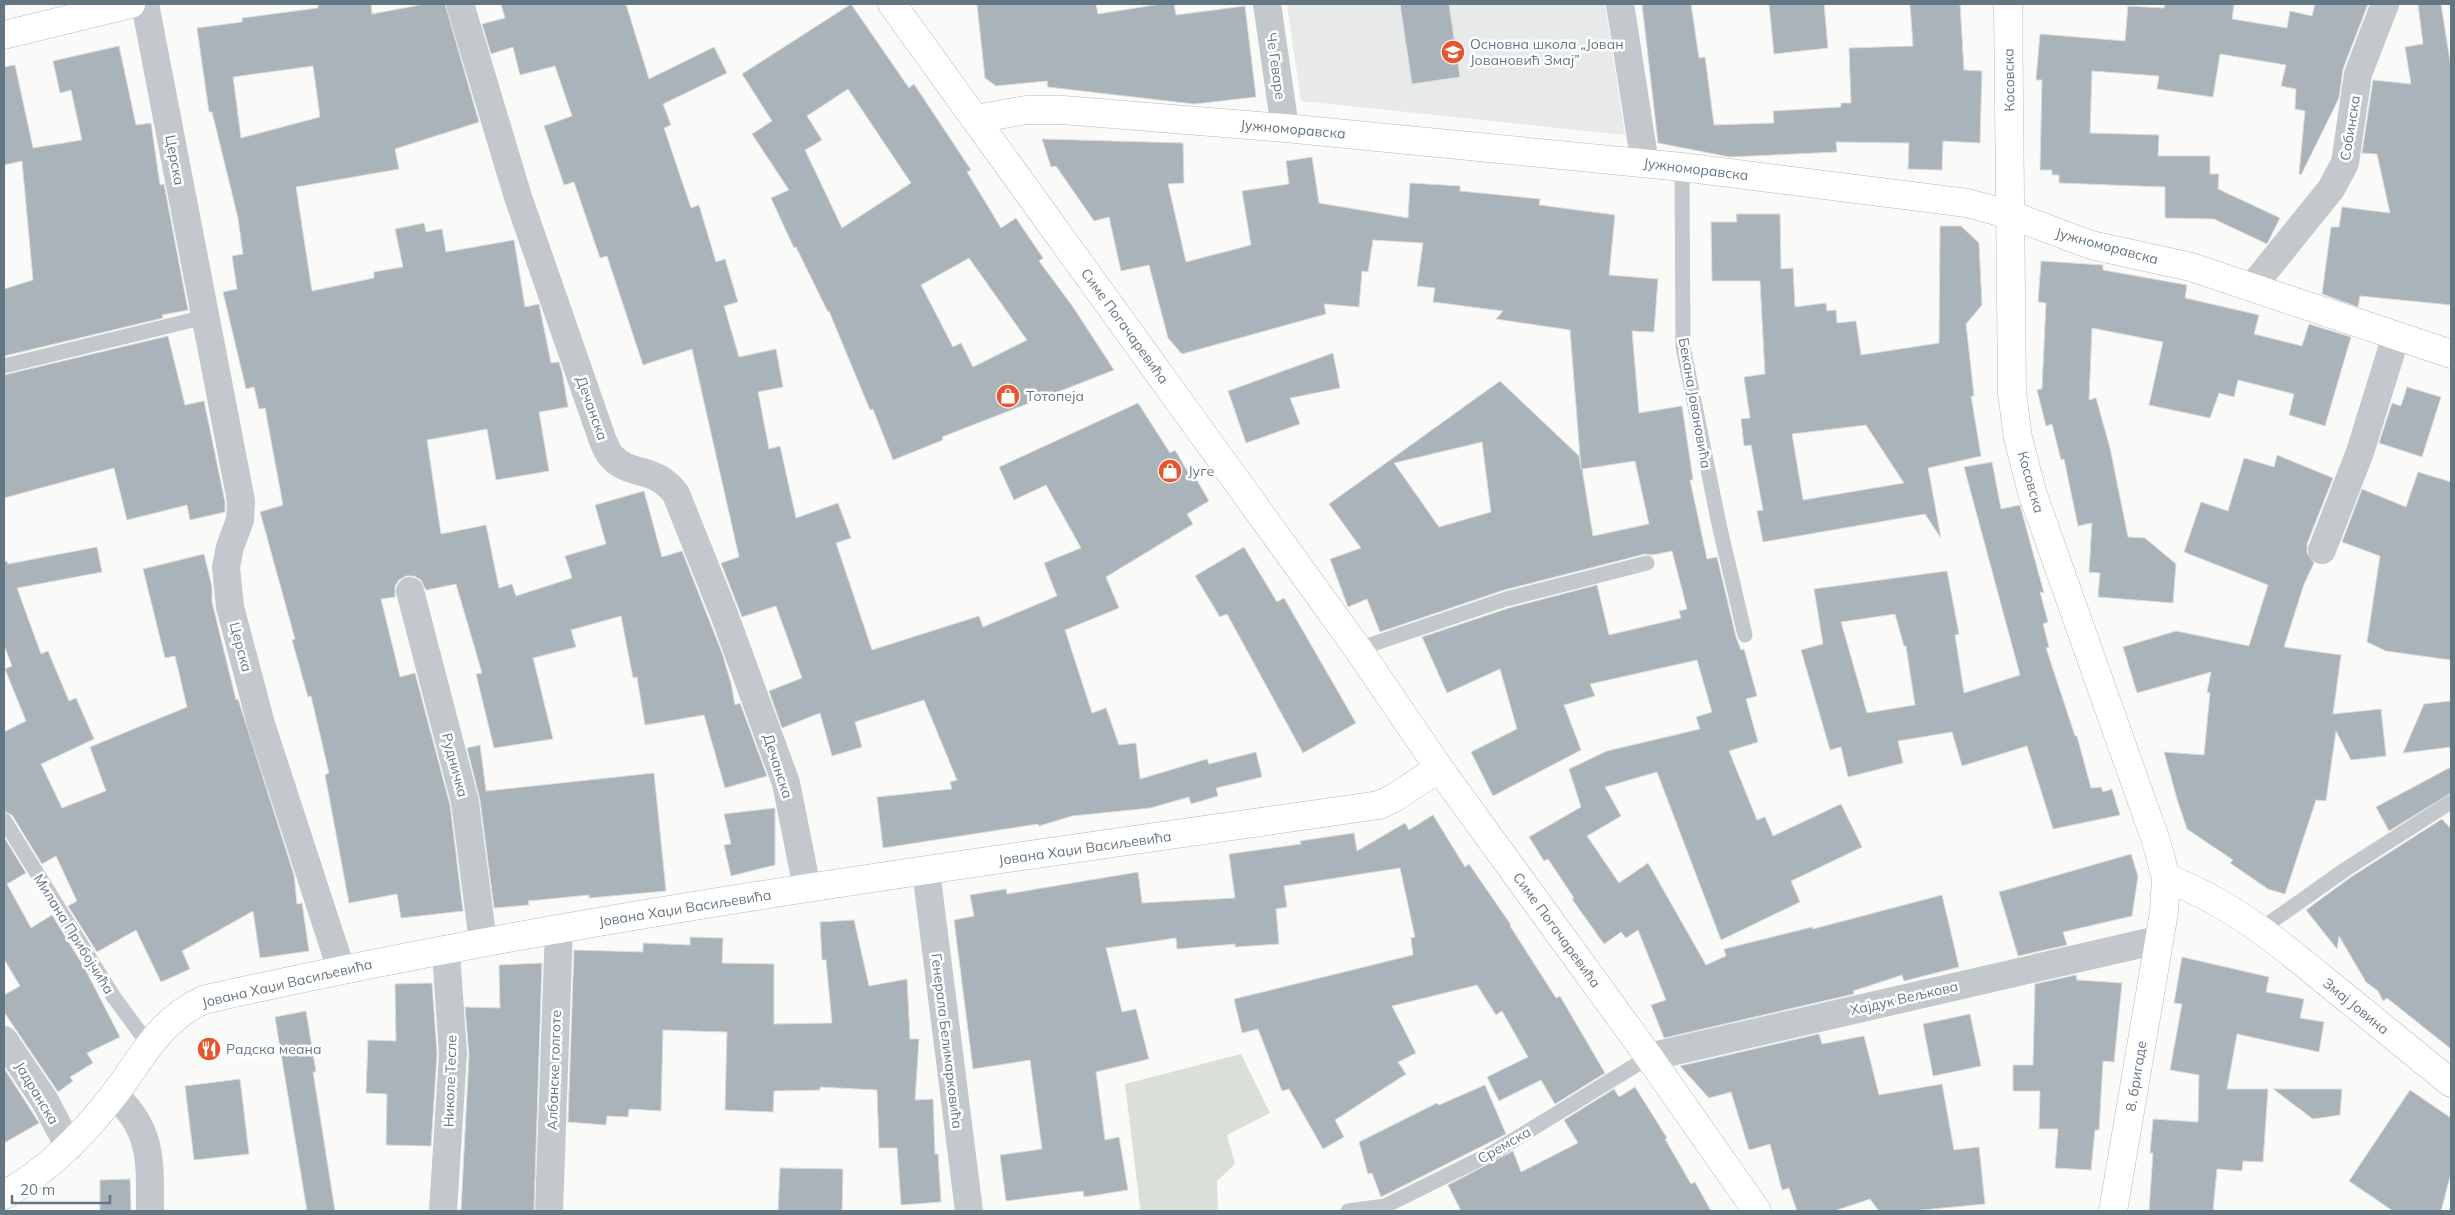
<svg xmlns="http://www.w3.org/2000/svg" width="2455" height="1215" font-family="Mulish,sans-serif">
<rect width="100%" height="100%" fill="#fafaf8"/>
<path fill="#e8e9e9" d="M 1287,4 L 1605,4 L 1625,135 L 1301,101 Z"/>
<path fill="#dadfd7" d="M 1241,1054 L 1270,1113 L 1227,1135 L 1235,1164 L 1217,1181 L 1218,1211 L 1139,1211 L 1140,1207 L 1125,1084 Z"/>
<path fill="#aab3b9" stroke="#dcdcda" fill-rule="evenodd" d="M 318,4 L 371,4 L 372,14 L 425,4 L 445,4 L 479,122 L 395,149 L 399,169 L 296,187 L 312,291 L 374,278 L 374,272 L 403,267 L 395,229 L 424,223 L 426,232 L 442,229 L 446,252 L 514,240 L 525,307 L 539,304 L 551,363 L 559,362 L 562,372 L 568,407 L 539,412 L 549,471 L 496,480 L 487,429 L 427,440 L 441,534 L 486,525 L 499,588 L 512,584 L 516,596 L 572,578 L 565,556 L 606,544 L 595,505 L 644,491 L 662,557 L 682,551 L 722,653 L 731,683 L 735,705 L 740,703 L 767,776 L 725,788 L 704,715 L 645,725 L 637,677 L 633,678 L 621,616 L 571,630 L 576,647 L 533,658 L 553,739 L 494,748 L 476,674 L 482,673 L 456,584 L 426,590 L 421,580 L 414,576 L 406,576 L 399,580 L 395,586 L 395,597 L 381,599 L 400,677 L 415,673 L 450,805 L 463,911 L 401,918 L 397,894 L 349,903 L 325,775 L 329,773 L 311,696 L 308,697 L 292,640 L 295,639 L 260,512 L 283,505 L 265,408 L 259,409 L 254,387 L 246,389 L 223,292 L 237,289 L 232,256 L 243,254 L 238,218 L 212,112 L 209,112 L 197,28 L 242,22 L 242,18 L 318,8 ZM 313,66 L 320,117 L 241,138 L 233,77 Z
M 501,4 L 626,4 L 649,79 L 714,47 L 727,73 L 663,104 L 671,125 L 664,128 L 691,208 L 699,205 L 716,262 L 725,259 L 738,302 L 724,306 L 739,357 L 776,349 L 783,387 L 758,392 L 769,449 L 780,446 L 796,518 L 838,503 L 851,538 L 836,543 L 872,650 L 979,616 L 983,627 L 1057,596 L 1044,563 L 1081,548 L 1046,485 L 1014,500 L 999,467 L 1138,403 L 1170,453 L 1175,450 L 1192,479 L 1195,477 L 1209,501 L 1187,514 L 1193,524 L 1106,577 L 1119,608 L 1065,630 L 1092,713 L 1106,708 L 1119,745 L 1136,743 L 1140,779 L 1207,759 L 1209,764 L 1256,752 L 1262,777 L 1216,788 L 1218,796 L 1191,804 L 1189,797 L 1150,808 L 1072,816 L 1039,826 L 1038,824 L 883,848 L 877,797 L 952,789 L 950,782 L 957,780 L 924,700 L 855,722 L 862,747 L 832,756 L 820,713 L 782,728 L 769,691 L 802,678 L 776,606 L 742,617 L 721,563 L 739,557 L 692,349 L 643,365 L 607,256 L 600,258 L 574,182 L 564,185 L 544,126 L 572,116 L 555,66 L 520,75 L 513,47 L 491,54 L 482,24 L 505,18 Z
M 851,4 L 909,88 L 914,84 L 971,170 L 967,172 L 1001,228 L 1016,218 L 1043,258 L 1039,261 L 1073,307 L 1114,370 L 942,437 L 943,440 L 893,460 L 873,409 L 870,410 L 829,311 L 828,312 L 796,247 L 794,248 L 771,198 L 789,190 L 752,134 L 772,121 L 742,74 ZM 848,89 L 911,183 L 842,228 L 805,150 L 822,140 L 807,116 ZM 969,258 L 1027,340 L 973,367 L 961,343 L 953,347 L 921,285 Z
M 977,4 L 1096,4 L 1098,14 L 1161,4 L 1174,4 L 1176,15 L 1245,6 L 1256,97 L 1194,104 L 1048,87 L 1047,81 L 996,86 L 985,78 Z
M 1400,4 L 1449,4 L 1460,77 L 1412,84 Z
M 1642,4 L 1691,4 L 1699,58 L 1705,57 L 1714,125 L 1774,123 L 1773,111 L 1841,107 L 1841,103 L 1851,103 L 1849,48 L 1913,46 L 1910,4 L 1960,4 L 1964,70 L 1982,71 L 1980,143 L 1943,141 L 1942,170 L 1908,169 L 1909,143 L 1836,142 L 1837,152 L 1730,157 L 1658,143 Z
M 1769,4 L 1824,4 L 1828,48 L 1774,54 Z
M 2165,4 L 2234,4 L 2232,19 L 2287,28 L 2290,11 L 2312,16 L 2315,4 L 2368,4 L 2343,69 L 2339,98 L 2301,175 L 2299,174 L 2305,111 L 2295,109 L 2296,89 L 2281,86 L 2286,65 L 2220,54 L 2213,97 L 2157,89 L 2159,76 L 2092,71 L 2090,133 L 2159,135 L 2158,156 L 2210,156 L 2210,174 L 2219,174 L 2218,189 L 2280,218 L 2267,244 L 2214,219 L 2165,218 L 2165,187 L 2059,183 L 2059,175 L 2052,175 L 2052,170 L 2040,170 L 2042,80 L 2036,80 L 2040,34 L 2125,41 L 2128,6 L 2164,8 Z
M 2418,4 L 2441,4 L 2451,67 L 2451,305 L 2360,296 L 2358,307 L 2322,294 L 2331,227 L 2339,227 L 2342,207 L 2390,213 L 2377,154 L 2362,153 L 2373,80 L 2411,84 L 2405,47 L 2423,44 Z
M 119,46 L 136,125 L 151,123 L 160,185 L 164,184 L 188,310 L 162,315 L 163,318 L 4,356 L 4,289 L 33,280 L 22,161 L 4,165 L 4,67 L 15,65 L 33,148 L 82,140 L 71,90 L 60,93 L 53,61 Z
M 1042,139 L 1183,143 L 1184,183 L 1168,184 L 1186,262 L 1251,245 L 1242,191 L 1289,184 L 1286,161 L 1312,157 L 1319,203 L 1408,218 L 1410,183 L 1460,186 L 1460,191 L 1540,199 L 1539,205 L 1615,215 L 1609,275 L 1658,279 L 1654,332 L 1632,331 L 1639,413 L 1682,406 L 1693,480 L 1690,480 L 1707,559 L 1717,557 L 1736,637 L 1741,650 L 1744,649 L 1757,696 L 1746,699 L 1758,742 L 1729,751 L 1757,820 L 1765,817 L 1773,836 L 1841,804 L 1862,847 L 1791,881 L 1800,902 L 1721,940 L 1657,772 L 1605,787 L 1621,816 L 1587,836 L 1619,883 L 1648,863 L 1706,965 L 1726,956 L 1724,949 L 1812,927 L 1813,929 L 1942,895 L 1959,967 L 1904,981 L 1902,975 L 1853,991 L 1854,994 L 1664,1038 L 1651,1005 L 1666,1000 L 1638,930 L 1626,938 L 1621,932 L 1604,944 L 1572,899 L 1574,898 L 1548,859 L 1544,861 L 1529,837 L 1581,807 L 1569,769 L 1607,751 L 1700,729 L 1696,717 L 1712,712 L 1697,660 L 1590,684 L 1595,696 L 1564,705 L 1581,750 L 1493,796 L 1471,752 L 1517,729 L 1500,669 L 1447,693 L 1422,637 L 1509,608 L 1597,585 L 1609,635 L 1681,618 L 1679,611 L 1687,609 L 1672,551 L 1652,555 L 1645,554 L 1504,590 L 1380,632 L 1367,599 L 1348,607 L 1330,559 L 1361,548 L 1329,504 L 1500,381 L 1579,456 L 1581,469 L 1570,330 L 1496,319 L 1503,311 L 1433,302 L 1435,288 L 1417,286 L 1423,243 L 1373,240 L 1368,272 L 1362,271 L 1359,307 L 1324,304 L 1326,314 L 1182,354 L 1168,338 L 1149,265 L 1121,271 L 1109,217 L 1094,221 L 1056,166 L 1051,167 ZM 1482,442 L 1491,512 L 1439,527 L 1394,463 ZM 1635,461 L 1649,524 L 1593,536 L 1582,469 Z
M 1736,214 L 1780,214 L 1781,269 L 1793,268 L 1795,307 L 1826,303 L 1827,311 L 1836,310 L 1837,323 L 1856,321 L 1861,355 L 1939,343 L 1940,226 L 1961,226 L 1979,243 L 1982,305 L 1966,324 L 1974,396 L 1971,396 L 1981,456 L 1928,468 L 1941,538 L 1925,514 L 1763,542 L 1757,511 L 1763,510 L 1751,445 L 1744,446 L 1741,419 L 1750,418 L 1744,377 L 1765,374 L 1760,281 L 1712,281 L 1711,222 L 1737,222 ZM 1866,425 L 1904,483 L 1803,500 L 1792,434 Z
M 2041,261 L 2103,265 L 2103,270 L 2187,285 L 2185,298 L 2259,315 L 2254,334 L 2302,346 L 2309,324 L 2351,337 L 2325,426 L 2289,415 L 2294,394 L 2238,380 L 2234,397 L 2219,393 L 2210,418 L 2149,405 L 2163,342 L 2092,328 L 2089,400 L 2096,398 L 2110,448 L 2128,537 L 2145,538 L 2176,564 L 2173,603 L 2098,597 L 2100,573 L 2089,572 L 2092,523 L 2078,526 L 2064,459 L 2061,460 L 2052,424 L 2046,426 L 2037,390 L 2042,389 L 2046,303 L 2038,302 Z
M 168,336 L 185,405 L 204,401 L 225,502 L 225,512 L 190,520 L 187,505 L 127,520 L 114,468 L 4,498 L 4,375 Z
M 1333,353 L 1340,388 L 1290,398 L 1300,424 L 1246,443 L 1228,391 Z
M 2407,387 L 2441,397 L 2422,457 L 2379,443 L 2392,403 L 2401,406 Z
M 2277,455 L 2333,478 L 2307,544 L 2307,553 L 2314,563 L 2304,584 L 2284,647 L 2341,655 L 2333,714 L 2381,709 L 2386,756 L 2351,760 L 2336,731 L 2326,801 L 2316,800 L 2285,894 L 2268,889 L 2230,863 L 2233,860 L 2187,829 L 2177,799 L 2164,752 L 2204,755 L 2210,693 L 2207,692 L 2211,672 L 2137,693 L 2123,647 L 2176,631 L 2249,646 L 2268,585 L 2184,552 L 2201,502 L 2228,511 L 2244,458 L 2274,467 Z
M 1992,462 L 2001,509 L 2020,505 L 2021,509 L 2044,593 L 2040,592 L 2048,622 L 2043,624 L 2049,647 L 2046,648 L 2075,736 L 2077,736 L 2091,788 L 2101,787 L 2103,792 L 2112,789 L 2120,815 L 2053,829 L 2027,746 L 1962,766 L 1952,732 L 1898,741 L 1903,763 L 1848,777 L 1841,747 L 1830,750 L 1801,650 L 1823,644 L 1814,589 L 1947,571 L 1959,634 L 1955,635 L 1964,693 L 2020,675 L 1964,467 ZM 1895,614 L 1904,646 L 1906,646 L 1915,705 L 1867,713 L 1841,622 Z
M 2418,472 L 2451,482 L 2451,660 L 2386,651 L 2367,642 L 2380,556 L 2342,542 L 2362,489 L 2406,507 Z
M 97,547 L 102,572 L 17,588 L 41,654 L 48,651 L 69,701 L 76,698 L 94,739 L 41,764 L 62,808 L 106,791 L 90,747 L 187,707 L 175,656 L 165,658 L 143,569 L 204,554 L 212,587 L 212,602 L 236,700 L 238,699 L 294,875 L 297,904 L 302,903 L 309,951 L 260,958 L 253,911 L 182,951 L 190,969 L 161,982 L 136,930 L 97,952 L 68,906 L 77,901 L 56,856 L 42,864 L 12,815 L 4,811 L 4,732 L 26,721 L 5,669 L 12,666 L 4,645 L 4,562 L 7,561 L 8,564 Z
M 1244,547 L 1277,602 L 1284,598 L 1356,723 L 1303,753 L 1227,614 L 1220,617 L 1195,576 Z
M 2451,701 L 2451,747 L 2403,753 L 2424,704 Z
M 480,745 L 486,791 L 654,773 L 666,891 L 589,898 L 589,895 L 528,901 L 529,905 L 494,908 L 480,800 L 467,748 Z
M 2451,767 L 2451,793 L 2389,831 L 2376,807 Z
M 775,808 L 775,865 L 731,876 L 724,845 L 731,844 L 724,814 Z
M 1433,815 L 1465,867 L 1469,864 L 1511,925 L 1510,926 L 1556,998 L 1560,996 L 1605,1073 L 1555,1104 L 1541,1080 L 1499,1101 L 1487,1077 L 1528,1057 L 1502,1011 L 1496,1015 L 1477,985 L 1392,1006 L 1416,1053 L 1398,1062 L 1406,1074 L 1335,1120 L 1344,1137 L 1323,1149 L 1289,1089 L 1282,1091 L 1258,1029 L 1242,1033 L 1234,999 L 1413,955 L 1411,938 L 1415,937 L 1400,868 L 1284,886 L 1287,907 L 1276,909 L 1279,944 L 1235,947 L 1235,944 L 1177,949 L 1176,938 L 1106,948 L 1122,1012 L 1136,1009 L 1149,1059 L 1096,1072 L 1105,1140 L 1119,1137 L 1128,1190 L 1084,1197 L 1083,1191 L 1006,1201 L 1000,1155 L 1042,1149 L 1030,1060 L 973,1069 L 954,920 L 974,916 L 970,895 L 1006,889 L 1007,894 L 1138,872 L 1142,903 L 1235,898 L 1229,854 L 1301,844 L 1300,841 L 1354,833 L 1357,851 L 1405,823 L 1409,830 Z
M 2442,819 L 2451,829 L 2451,1049 L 2387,998 L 2383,1001 L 2378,991 L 2366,982 L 2339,936 L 2337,949 L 2306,910 L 2351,877 Z
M 4,837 L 26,873 L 7,884 L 31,928 L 52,915 L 84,967 L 120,1037 L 87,1053 L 93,1063 L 70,1077 L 73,1081 L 58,1092 L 4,1012 L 4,995 L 20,986 L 4,959 Z
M 2131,854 L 2138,876 L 2132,916 L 2063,932 L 2067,945 L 2018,956 L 1999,892 Z
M 854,920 L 869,986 L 907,979 L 910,1039 L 919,1039 L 915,1100 L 933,1099 L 935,1154 L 938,1154 L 941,1202 L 901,1205 L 897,1148 L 879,1148 L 877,1090 L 820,1087 L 820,1090 L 774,1091 L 773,1112 L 725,1110 L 727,1032 L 663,1030 L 661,1111 L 629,1109 L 628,1117 L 607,1116 L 606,1125 L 568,1122 L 574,950 L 643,952 L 643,943 L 690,945 L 690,937 L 723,938 L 722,963 L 774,964 L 774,1024 L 832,1023 L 826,960 L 822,960 L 820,922 Z
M 2182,957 L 2269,977 L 2266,992 L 2304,999 L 2300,1018 L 2324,1022 L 2319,1052 L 2237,1034 L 2227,1089 L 2268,1089 L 2263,1162 L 2243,1161 L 2242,1171 L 2217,1169 L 2213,1211 L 2149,1211 L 2153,1153 L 2150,1153 L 2153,1119 L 2198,1122 L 2199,1075 L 2170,1070 L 2182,1004 L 2174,1003 Z
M 542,963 L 534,1211 L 461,1211 L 469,1055 L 465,1007 L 500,1008 L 499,965 Z
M 2076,975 L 2077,980 L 2122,983 L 2114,1062 L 2103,1061 L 2099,1130 L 2095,1130 L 2091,1170 L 2055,1168 L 2058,1129 L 2039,1129 L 2040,1091 L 2013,1091 L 2013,1065 L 2033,1065 L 2035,984 Z
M 432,983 L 437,1054 L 431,1146 L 386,1145 L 387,1094 L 366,1093 L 368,1040 L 396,1041 L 395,984 Z
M 306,1011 L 316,1072 L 313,1072 L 335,1211 L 307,1211 L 275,1017 Z
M 1970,1014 L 1981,1066 L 1933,1076 L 1923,1024 Z
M 1819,1034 L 1822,1044 L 1864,1036 L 1879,1095 L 1942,1084 L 1954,1150 L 1979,1147 L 1985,1204 L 1911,1211 L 1879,1211 L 1870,1199 L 1834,1211 L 1797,1211 L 1789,1188 L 1782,1190 L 1770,1144 L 1749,1150 L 1731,1092 L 1709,1098 L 1680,1066 Z
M 4,1068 L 39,1123 L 4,1143 Z
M 240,1079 L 249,1154 L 194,1160 L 185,1086 Z
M 1485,1085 L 1506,1134 L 1381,1197 L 1372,1173 L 1368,1174 L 1359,1142 L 1437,1103 L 1439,1105 Z
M 1635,1087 L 1667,1138 L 1665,1139 L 1691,1184 L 1695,1182 L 1711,1211 L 1461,1211 L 1448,1185 L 1513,1151 L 1521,1172 L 1578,1143 L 1564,1120 L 1614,1089 L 1619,1097 Z
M 2273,1089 L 2342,1089 L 2340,1115 L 2313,1119 Z
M 2410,1090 L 2451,1118 L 2451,1173 L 2441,1211 L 2393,1211 L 2349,1181 Z
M 780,1168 L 843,1169 L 842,1211 L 778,1211 Z
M 130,1179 L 131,1211 L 100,1211 L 100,1180 Z"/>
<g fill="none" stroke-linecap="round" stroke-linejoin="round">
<g stroke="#b3babf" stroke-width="29">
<path id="secondary" d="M 892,4 L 1358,649 L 1439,768 L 1649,1057 L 1757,1211
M 2008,4 L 2012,393 L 2018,438 L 2032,492 L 2156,841 L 2166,878 L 2164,912 L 2113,1211
M 4,35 L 131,4
M 976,119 L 1026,110 L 1063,110 L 1285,128 L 1682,167 L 1967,203 L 2011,215 L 2091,245 L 2191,267 L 2451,354
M 2166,878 C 2228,901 2277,941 2328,983 C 2369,1016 2410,1050 2451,1083
M 4,1195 C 47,1171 83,1135 113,1096 C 143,1058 156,1023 203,1000 C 590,912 985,862 1379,805 L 1394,798 L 1439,768"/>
</g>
<path stroke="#c3c8cc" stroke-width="15" d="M 1682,167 L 1683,347 L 1720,529 L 1745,635
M 4,366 L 205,317
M 1358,649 L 1506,599 L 1647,563
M 4,820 L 113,996 L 149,1045
M 2261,929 L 2346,869 L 2451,802
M 1348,1211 L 1385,1206 L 1494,1152 L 1649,1057"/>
<path stroke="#c3c8cc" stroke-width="28" d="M 145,4 L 241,501 L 240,520 L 230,547 L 226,567 L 230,607 L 261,724 L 341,969
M 460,4 L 518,197 L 603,441 C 606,447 608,454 613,458 C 632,477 654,465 676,494 L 724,614 L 786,783 L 807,888
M 1267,4 L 1285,128
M 1620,4 L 1645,164
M 2252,287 L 2331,189 L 2345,163 L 2358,74 L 2385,4
M 2322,550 L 2360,452 L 2396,336
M 410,591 L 465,802 L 483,942
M 926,871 L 969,1211
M 4,1040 L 45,1101 L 69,1147
M 1649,1057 L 2158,940
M 114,1095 C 153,1129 150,1163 150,1211
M 443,1211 L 453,1054 L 446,952
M 549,1211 L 559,928"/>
<use href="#secondary" stroke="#fff" stroke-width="28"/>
</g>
<defs>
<g id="school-disc" transform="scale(1.25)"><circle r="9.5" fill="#e4572e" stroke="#fff"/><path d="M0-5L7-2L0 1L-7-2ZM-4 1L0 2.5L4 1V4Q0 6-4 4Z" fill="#fff"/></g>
<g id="shop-disc" transform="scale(1.25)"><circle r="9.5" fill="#e4572e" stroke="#fff"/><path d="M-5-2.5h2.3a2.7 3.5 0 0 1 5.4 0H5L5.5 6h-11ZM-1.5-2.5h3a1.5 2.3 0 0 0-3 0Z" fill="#fff"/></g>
<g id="restaurant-disc" transform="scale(1.25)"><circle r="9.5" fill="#e4572e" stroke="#fff"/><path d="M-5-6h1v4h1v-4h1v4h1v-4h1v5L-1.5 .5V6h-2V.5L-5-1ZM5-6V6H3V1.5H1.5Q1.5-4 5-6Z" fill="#fff"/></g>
</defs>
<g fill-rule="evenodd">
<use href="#school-disc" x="1453" y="52"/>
<use href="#shop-disc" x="1008" y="396"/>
<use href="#shop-disc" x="1170" y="471"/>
<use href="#restaurant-disc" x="209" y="1049"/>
</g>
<g text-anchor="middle" stroke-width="5" stroke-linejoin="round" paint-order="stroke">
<g font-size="14" fill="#657683" stroke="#fff" text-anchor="start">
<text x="1470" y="49">Основна школа „Јован<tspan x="1470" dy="16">Јовановић Змај”</tspan></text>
<text x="1026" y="401">Тотопеја</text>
<text x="1188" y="476">Југе</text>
<text x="226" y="1054">Радска меана</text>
</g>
<g font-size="14" fill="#657683" stroke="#fff">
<text transform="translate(1276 66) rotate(82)" y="5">Че Геваре</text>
<text transform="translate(2009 80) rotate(-91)" y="5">Косовска</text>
<text transform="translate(2350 128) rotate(-81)" y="5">Собинска</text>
<text transform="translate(1293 129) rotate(5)" y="5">Јужноморавска</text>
<text transform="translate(175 160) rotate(79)" y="5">Церска</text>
<text transform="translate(1696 169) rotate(7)" y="5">Јужноморавска</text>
<text transform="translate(2107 246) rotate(15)" y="5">Јужноморавска</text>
<text transform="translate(1125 326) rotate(54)" y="5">Симе Погачаревића</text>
<text transform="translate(1695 403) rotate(80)" y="5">Бекана Јовановића</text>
<text transform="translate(592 408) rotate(70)" y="5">Дечанска</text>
<text transform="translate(2031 482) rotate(74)" y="5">Косовска</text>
<text transform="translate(241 647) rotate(75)" y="5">Церска</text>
<text transform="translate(455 765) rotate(75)" y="5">Рудничка</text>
<text transform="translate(778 766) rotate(72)" y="5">Дечанска</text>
<text transform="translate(1085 848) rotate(-8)" y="5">Јована Хаџи Васиљевића</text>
<text transform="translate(685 908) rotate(-9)" y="5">Јована Хаџи Васиљевића</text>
<text transform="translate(1557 930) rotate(54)" y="5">Симе Погачаревића</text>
<text transform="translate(74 934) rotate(58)" y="5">Милана Прибојчића</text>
<text transform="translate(287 983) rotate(-13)" y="5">Јована Хаџи Васиљевића</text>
<text transform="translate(1904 998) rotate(-13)" y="5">Хајдук Вељкова</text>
<text transform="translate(2356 1006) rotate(39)" y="5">Змај Јовина</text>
<text transform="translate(947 1041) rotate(83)" y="5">Генерала Белимарковића</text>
<text transform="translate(554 1070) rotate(-88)" y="5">Албанске голготе</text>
<text transform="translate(2136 1076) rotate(-81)" y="5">8. бригаде</text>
<text transform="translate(450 1081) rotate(-88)" y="5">Николе Тесле</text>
<text transform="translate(37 1093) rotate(59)" y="5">Јадранска</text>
<text transform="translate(1504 1145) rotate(-30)" y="5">Сремска</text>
</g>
</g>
<rect width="2455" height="1215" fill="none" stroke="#657683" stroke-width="10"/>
<path d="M12 1195v8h98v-8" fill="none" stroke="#657683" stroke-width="2.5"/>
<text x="20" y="1195" font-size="15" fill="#657683" stroke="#ffffff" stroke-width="4" paint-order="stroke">20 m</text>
</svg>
